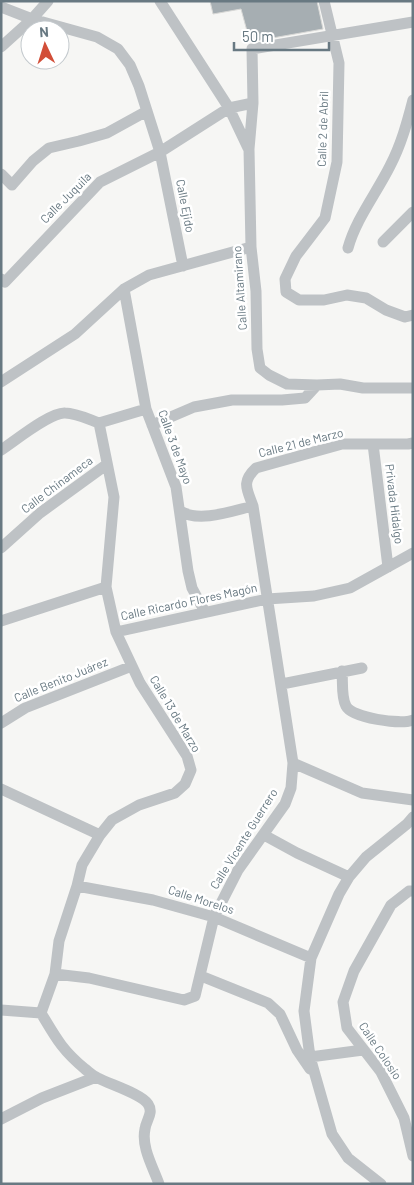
<svg xmlns="http://www.w3.org/2000/svg" width="414" height="1185" font-family="Barlow,sans-serif">
<rect width="100%" height="100%" fill="#f6f6f4"/>
<path fill="#a6aeb2" stroke="#d8d8d6" d="M 210,1 L 317,1 L 323,29 L 250,42 L 241,9 L 213,14 Z"/>
<g fill="none" stroke-linecap="round" stroke-linejoin="round">
<path stroke="#bec2c5" stroke-width="11" d="M 160,1 L 229,108 L 248,148
M 324,1 L 339,63 L 337,162 L 325,218 L 296,256 L 285,279 L 286,292 L 299,300 L 324,300 L 347,295 L 366,298 L 386,310 L 405,317 L 413,315
M 1,7 L 32,19 L 97,37 L 118,49 L 130,65 L 139,86 L 160,152 L 183,266
M 413,22 L 252,49 L 253,103 L 249,149 L 251,247 L 256,291 L 257,349 L 260,368 L 269,375 L 287,384 L 317,385 L 340,384 L 363,388 L 413,388
M 1,47 L 32,19 L 48,1
M 1,174 L 12,185 L 33,161 L 49,148 L 79,141 L 107,133 L 147,111
M 383,242 L 413,212
M 348,248 C 356,219 376,194 390,166 C 401,145 407,123 413,100
M 1,279 L 5,282 L 100,182 L 160,152 L 229,108 L 253,103
M 124,289 L 146,409 L 176,487 L 188,571 L 192,588 L 205,612
M 1,382 L 75,334 L 124,289 L 149,275 L 251,247
M 99,423 L 114,497 L 106,587 L 116,632 L 140,683 L 187,756 L 191,770 L 185,784 L 175,793 L 139,805 L 112,820 L 100,835 L 82,865 L 77,886 L 59,941 L 55,974 L 41,1013 C 56,1038 62,1050 85,1069 C 89,1072 93,1076 98,1078 C 109,1084 142,1094 148,1104 C 154,1113 146,1120 145,1129 C 141,1147 153,1167 159,1184
M 99,423 L 146,409
M 152,425 L 194,407 L 232,400 L 282,400 L 305,398 L 317,385
M 373,444 L 388,567
M 1,450 C 15,441 50,412 65,413 C 76,413 88,419 99,423
M 180,511 C 199,523 232,511 253,506
M 1,548 L 40,513 L 106,465
M 1,621 L 106,587
M 116,632 L 267,599 L 314,596 L 350,588 L 413,553
M 342,671 C 343,681 341,697 346,706 C 352,718 401,725 413,720
M 282,684 L 362,668
M 1,723 L 25,708 L 132,666
M 293,763 L 362,793 L 413,800
M 1,789 L 100,835
M 264,835 L 297,853 L 349,877
M 77,886 L 153,900 L 214,917 L 311,958
M 413,891 L 409,891 L 391,905 L 354,971 L 343,1002 L 347,1028 L 381,1072 L 404,1118 L 413,1156
M 55,974 L 89,978 L 184,1000 L 195,996 L 214,917 L 238,870 L 285,804 L 291,788 L 293,763 L 253,506 C 247,489 241,482 256,468 L 342,444 L 408,444 L 413,443
M 201,976 L 268,1003 L 280,1014 L 297,1050 L 310,1069
M 1,1010 L 41,1013
M 310,1057 L 363,1050
M 1,1119 L 42,1098 L 96,1077
M 381,1184 L 348,1158 L 332,1134 L 310,1057 L 304,1011 L 311,958 L 339,894 L 349,877 L 366,857 L 407,824 L 413,817"/>
</g>
<g text-anchor="middle" stroke-width="5" stroke-linejoin="round" paint-order="stroke">
<g font-size="12" fill="#687982" stroke="#fff">
<text transform="translate(323 129) rotate(-88)" y="4">Calle 2 de Abril</text>
<text transform="translate(66 198) rotate(-45)" y="4">Calle Juquila</text>
<text transform="translate(185 206) rotate(79)" y="4">Calle Ejido</text>
<text transform="translate(240 288) rotate(-94)" y="4">Calle Altamirano</text>
<text transform="translate(301 443) rotate(-14)" y="4">Calle 21 de Marzo</text>
<text transform="translate(175 447) rotate(70)" y="4">Calle 3 de Mayo</text>
<text transform="translate(57 485) rotate(-37)" y="4">Calle Chinameca</text>
<text transform="translate(394 504) rotate(83)" y="4">Privada Hidalgo</text>
<text transform="translate(189 602) rotate(-12)" y="4">Calle Ricardo Flores Magón</text>
<text transform="translate(61 680) rotate(-22)" y="4">Calle Benito Juárez</text>
<text transform="translate(175 714) rotate(59)" y="4">Calle 13 de Marzo</text>
<text transform="translate(244 839) rotate(-58)" y="4">Calle Vicente Guerrero</text>
<text transform="translate(201 900) rotate(18)" y="4">Calle Morelos</text>
<text transform="translate(380 1051) rotate(56)" y="4">Calle Colosio</text>
</g>
</g>
<rect width="414" height="1185" fill="none" stroke="#687982" stroke-width="5"/>
<g transform="translate(45 45) rotate(356)"><circle r="24" fill="#ffffff" stroke="#c3c9cd"/>
<path d="M0-4L9 19L0 12L-9 19Z" fill="#d24e38"/>
<text y="-8" font-size="14" font-weight="bold" text-anchor="middle" fill="#687982">N</text>
</g>
<path d="M234 42v8h95v-8" fill="none" stroke="#687982" stroke-width="2.5"/>
<text x="242" y="42" font-size="15" fill="#687982" stroke="#ffffff" stroke-width="4" paint-order="stroke">50 m</text>
</svg>
